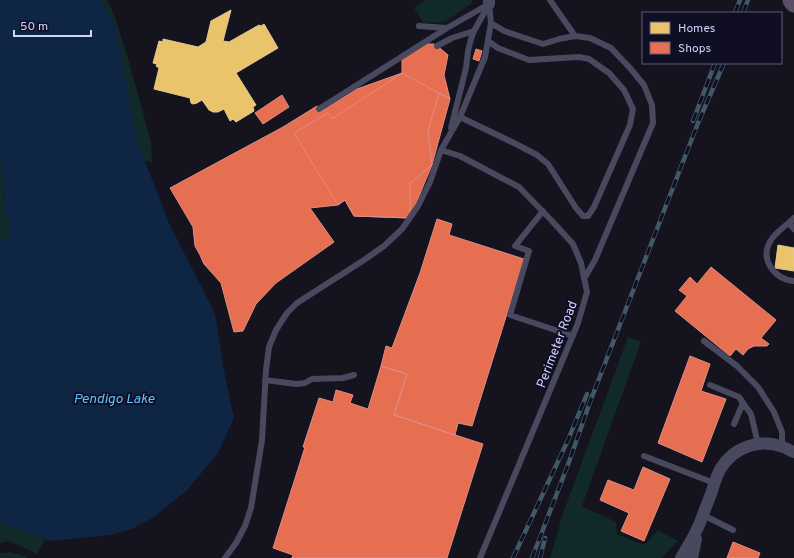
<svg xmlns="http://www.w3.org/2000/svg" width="794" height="558" font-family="Overpass,sans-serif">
<rect width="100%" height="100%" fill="#14131e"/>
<path fill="#112928" d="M 101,0 L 107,0 L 114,14 L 129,62 L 151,142 L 152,162 L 145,161 L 137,141 L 122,60 L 114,25 Z
M 426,0 L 472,0 L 472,3 L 445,22 L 424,23 L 414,8 Z
M 0,161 L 4,183 L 5,210 L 10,224 L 10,239 L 0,241 Z
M 628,337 L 641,342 L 582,506 L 616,522 L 617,534 L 644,545 L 658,530 L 678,541 L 662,558 L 550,558 L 562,516 Z
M 0,522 L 45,539 L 37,554 L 9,541 L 0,543 Z
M 11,552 L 27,557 L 27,558 L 0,558 L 0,553 Z"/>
<path fill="#0e2644" d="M 0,0 L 101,0 L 114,25 L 122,60 L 137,141 L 169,223 L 215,314 L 224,370 L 234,418 L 218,453 L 188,489 L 154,517 L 132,529 L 110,535 L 50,541 L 0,522 L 0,241 L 10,238 L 10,224 L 5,211 L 4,183 L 0,161 Z"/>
<path fill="#e9c46a" stroke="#e2c896" d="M 231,10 L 223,41 L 229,42 L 259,25 L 261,26 L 264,24 L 278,48 L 236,73 L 256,105 L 253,107 L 254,111 L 236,122 L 233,119 L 230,121 L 224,109 L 218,112 L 213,112 L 209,110 L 202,100 L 197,103 L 193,104 L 191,103 L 190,98 L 154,89 L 159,68 L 156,66 L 157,64 L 153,63 L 159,41 L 163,42 L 163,39 L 198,47 L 206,42 L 211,21 Z
M 778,245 L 794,248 L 794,271 L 775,268 Z"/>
<path fill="#e76f51" stroke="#e18c85" d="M 427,44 L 434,44 L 441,49 L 448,55 L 444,75 L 450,99 L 439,93 L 428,131 L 432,165 L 410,183 L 410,218 L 354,216 L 345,200 L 338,205 L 310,208 L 334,242 L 276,283 L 256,304 L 243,331 L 234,332 L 221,283 L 204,264 L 200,255 L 195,246 L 193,227 L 170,188 L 283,127 L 317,106 L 320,112 L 357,89 L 402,73 L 402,59 Z
M 476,49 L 482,51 L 479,61 L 473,59 Z
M 402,73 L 450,99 L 432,165 L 410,218 L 354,216 L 345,200 L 338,205 L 294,133 L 328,113 L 332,119 Z
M 282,95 L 289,107 L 263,124 L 255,113 Z
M 437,219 L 452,224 L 449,235 L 524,259 L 472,426 L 458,423 L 455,435 L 394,415 L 407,374 L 381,366 L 386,346 L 392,348 L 420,273 Z
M 711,267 L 776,320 L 761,338 L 769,344 L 767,346 L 754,346 L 748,349 L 743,355 L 736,349 L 730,356 L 675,311 L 687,296 L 679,290 L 690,277 L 697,284 Z
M 690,356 L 710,364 L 701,391 L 726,399 L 702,462 L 658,443 Z
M 381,366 L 407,374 L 394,415 L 483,444 L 447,558 L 292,558 L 293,555 L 273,548 L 305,447 L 303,447 L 319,398 L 333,402 L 336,390 L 353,395 L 350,403 L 368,409 Z
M 643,467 L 670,479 L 644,541 L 621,531 L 629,513 L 600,500 L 608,480 L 634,490 Z
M 733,542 L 760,553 L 758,558 L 727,558 Z"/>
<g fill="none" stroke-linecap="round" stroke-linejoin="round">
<path stroke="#48495f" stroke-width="6" d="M 550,0 L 575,36
M 491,23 L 504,31 L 543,44 L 559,39 L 575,36 L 590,38 L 611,48 L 630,68 L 644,85 L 652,105 L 653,123 L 595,260 L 584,279
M 419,26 L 447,28 L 489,4
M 437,46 L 452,38 L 474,31
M 319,109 L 447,28
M 460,117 L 514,143 L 537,155 L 548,164 L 576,208 L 583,216 L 588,216 L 594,207 L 630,125 L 633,109 L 624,90 L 609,73 L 589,59 L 579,57 L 529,60 L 498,48 L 488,41
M 451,128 L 466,68 L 468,51 L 471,39 L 474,31 L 489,4
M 441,150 L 460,156 L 519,187 L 552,221 L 573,244 L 581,263 L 587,292 L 578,323 L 480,558
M 543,211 L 515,246 L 529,251 L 510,315 L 573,336
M 794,218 C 787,225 776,232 771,240 C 759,259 774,279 794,281
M 789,223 L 794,229
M 704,341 L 737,366 L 758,387 L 774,412 L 782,432 L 782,447
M 265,380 L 296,384 L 305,383 L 312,379 L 343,378 L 354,375
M 710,385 L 739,397 L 743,403 L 734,424
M 743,403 L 751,414 L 758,444
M 644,456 L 714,483
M 703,515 L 733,530
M 225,558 L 236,543 L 245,526 L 251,508 L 262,440 L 266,370 L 269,347 L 276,330 L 287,313 L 297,303 L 364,260 L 384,246 L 402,229 L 418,206 L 430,182 L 441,150 L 460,117 L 485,57 L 491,23 L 489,4"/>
<path stroke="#48495f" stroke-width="12" d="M 489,4 L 489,0
M 681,558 C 687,547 694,537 699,525 C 703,515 707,504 711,494 C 714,485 716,476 721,468 C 734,447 760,438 783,447 C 787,448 790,451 794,452
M 692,558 L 696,539"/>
<path stroke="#5a4e68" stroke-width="19" d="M 792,0 L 794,3"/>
<g stroke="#415966" stroke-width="4.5">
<path id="rail" d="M 735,13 L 740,0
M 743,13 L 748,0
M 693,121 L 715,63
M 513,558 L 568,440 L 587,394
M 532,558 L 569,462 L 590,402 L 698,123 L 724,63
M 540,558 L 545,538"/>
</g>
<use href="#rail" stroke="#100e23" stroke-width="3" stroke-dasharray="9" stroke-linecap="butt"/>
</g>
<g text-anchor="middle" stroke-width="4" stroke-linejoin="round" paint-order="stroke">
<g font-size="13" fill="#d2d1fe" stroke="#100e23">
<text transform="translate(556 344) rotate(-69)" y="5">Perimeter Road</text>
</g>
<g font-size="14" font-style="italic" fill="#60c1fd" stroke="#100e23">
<text x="114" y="403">Pendigo Lake</text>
</g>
</g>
<rect x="642" y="12" width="140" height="52" fill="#100e23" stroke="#5e5c7b"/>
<rect x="650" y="22" width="20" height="12" fill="#e9c46a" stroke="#5e5c7b"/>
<text x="678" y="32" font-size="12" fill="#d2d1fe">Homes</text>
<rect x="650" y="42" width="20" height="12" fill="#e76f51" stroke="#5e5c7b"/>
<text x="678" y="52" font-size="12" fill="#d2d1fe">Shops</text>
<path d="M14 30v6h77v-6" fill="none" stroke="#d2d1fe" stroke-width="2"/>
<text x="20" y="30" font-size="12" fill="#d2d1fe" stroke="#100e23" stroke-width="3" paint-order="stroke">50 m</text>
</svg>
